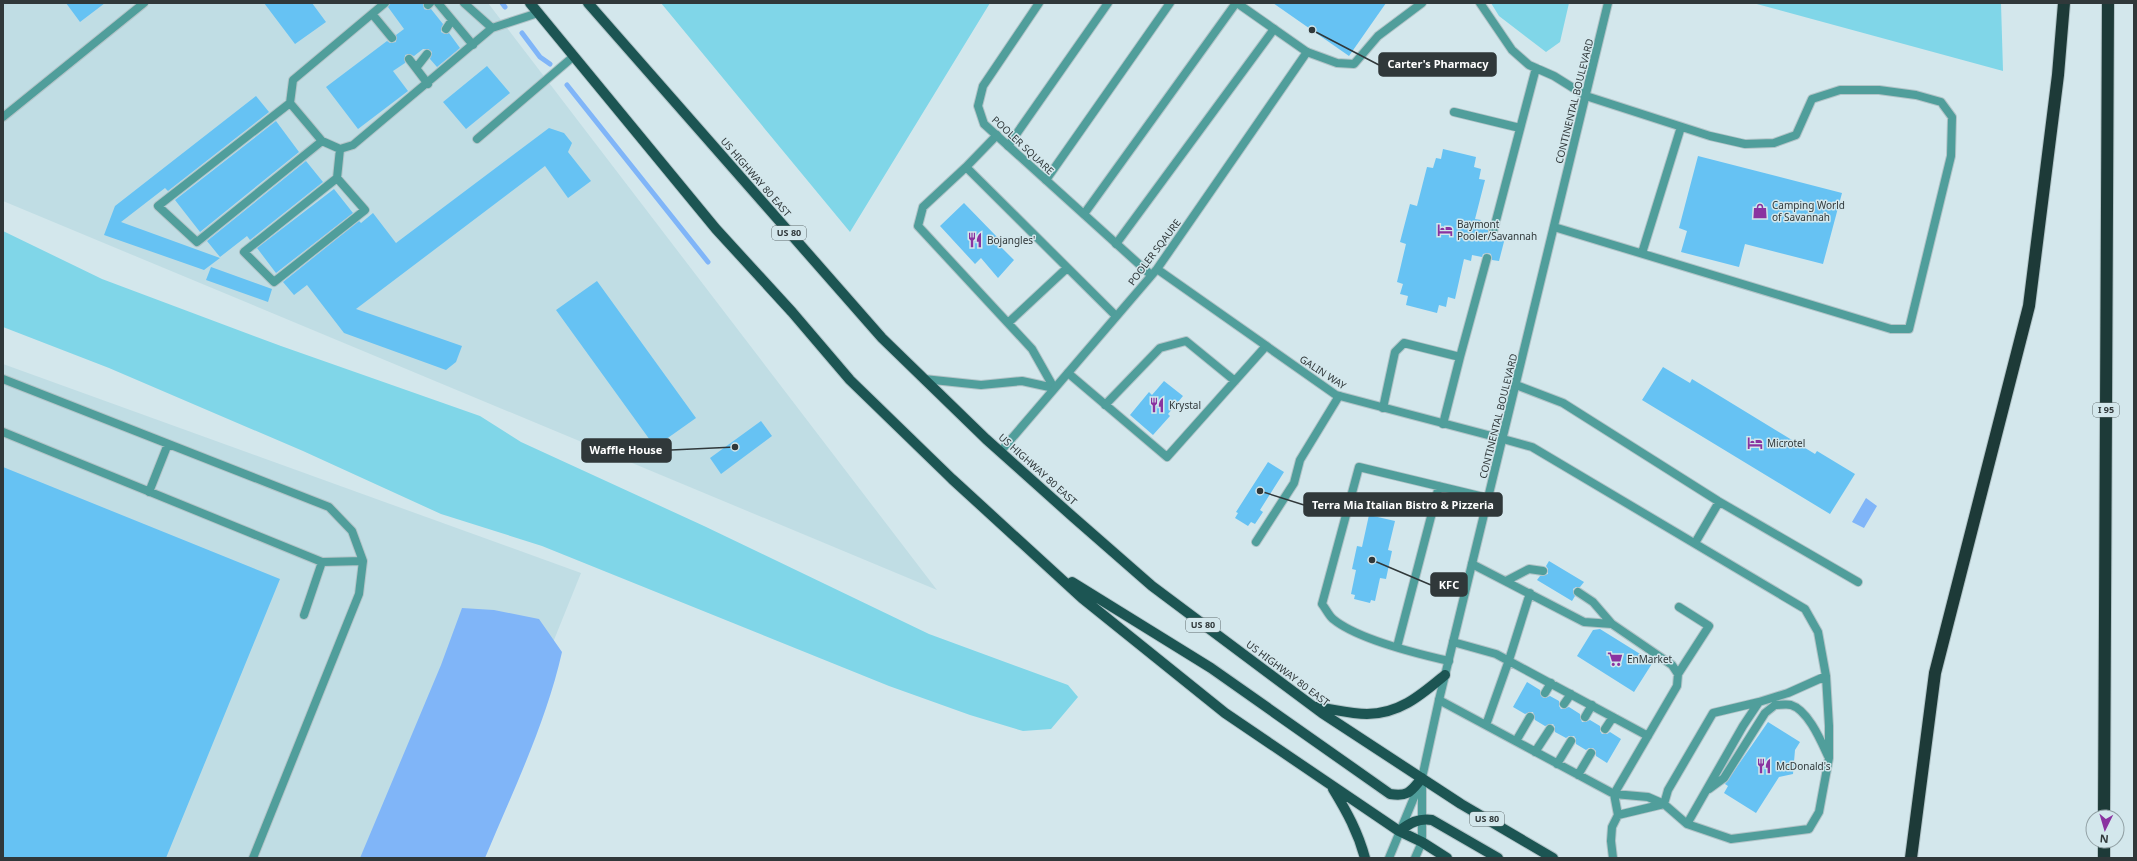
<svg xmlns="http://www.w3.org/2000/svg" width="2137" height="861" font-family="'Noto Sans',sans-serif">
<rect width="100%" height="100%" fill="#d3e7ec"/>
<path fill="#c0dde4" d="M 3,3 L 488,3 L 937,590 L 3,201 Z
M 3,364 L 581,573 L 466,858 L 3,858 Z"/>
<path fill="#80d6e8" d="M 661,3 L 990,3 L 850,232 Z
M 1491,3 L 1569,3 L 1560,42 L 1546,52 L 1499,16 Z
M 1753,3 L 2001,3 L 2003,71 Z
M 3,231 L 102,279 L 281,346 L 480,416 L 521,442 L 704,526 L 929,634 L 1068,685 L 1078,697 L 1051,729 L 1023,731 L 970,715 L 889,686 L 542,546 L 441,514 L 303,451 L 109,368 L 3,327 Z"/>
<path fill="#80b5f8" d="M 1866,498 L 1877,506 L 1864,528 L 1852,522 Z
M 462,608 L 494,610 L 539,619 L 562,652 C 546,723 513,791 485,858 L 360,858 L 441,665 Z"/>
<g fill="none" stroke-linecap="round" stroke-linejoin="round">
<path stroke="#80b5f8" stroke-width="5" d="M 502,3 L 505,7
M 522,33 L 540,57 L 550,64
M 567,85 L 708,262"/>
</g>
<path fill="#66c2f3" d="M 66,3 L 105,3 L 80,22 Z
M 264,3 L 312,3 L 326,22 L 295,44 Z
M 390,3 L 423,3 L 424,9 L 427,10 L 431,9 L 443,24 L 441,32 L 445,34 L 449,33 L 460,48 L 437,67 L 430,59 L 432,52 L 428,49 L 423,49 L 414,56 L 409,54 L 405,55 L 405,63 L 393,71 L 408,91 L 358,129 L 326,87 L 387,41 L 390,43 L 396,42 L 396,35 L 404,29 L 388,7 Z
M 1273,3 L 1386,3 L 1349,56 Z
M 487,66 L 510,93 L 466,129 L 443,102 Z
M 256,96 L 269,112 L 168,191 L 165,188 L 121,222 L 220,258 L 204,270 L 104,235 L 115,206 Z
M 276,121 L 299,152 L 200,232 L 175,200 Z
M 549,128 L 564,133 L 572,143 L 568,152 L 591,181 L 568,198 L 545,166 L 356,309 L 462,346 L 456,362 L 446,370 L 344,333 L 307,285 L 294,295 L 283,282 L 359,221 L 361,223 L 373,213 L 396,243 Z
M 1443,149 L 1476,157 L 1474,167 L 1481,169 L 1479,179 L 1485,180 L 1475,219 L 1481,220 L 1480,228 L 1488,230 L 1488,234 L 1491,237 L 1497,236 L 1498,233 L 1506,234 L 1499,261 L 1492,260 L 1491,254 L 1488,253 L 1483,254 L 1482,257 L 1472,255 L 1471,261 L 1464,259 L 1455,299 L 1448,297 L 1446,307 L 1439,305 L 1437,313 L 1406,305 L 1408,296 L 1400,294 L 1403,284 L 1397,282 L 1406,244 L 1400,242 L 1410,204 L 1417,206 L 1427,167 L 1433,168 L 1436,158 L 1441,159 Z
M 1698,156 L 1842,193 L 1823,264 L 1745,244 L 1739,267 L 1681,252 L 1687,231 L 1679,228 Z
M 306,161 L 323,182 L 250,240 L 247,236 L 220,257 L 207,241 Z
M 334,189 L 353,213 L 276,273 L 257,248 Z
M 964,203 L 998,238 L 995,241 L 1014,260 L 998,278 L 981,258 L 975,264 L 940,226 Z
M 211,267 L 272,289 L 268,302 L 206,280 Z
M 597,281 L 696,418 L 655,447 L 556,310 Z
M 1663,367 L 1690,383 L 1692,379 L 1815,454 L 1817,451 L 1855,474 L 1830,514 L 1642,400 Z
M 1164,381 L 1183,396 L 1168,414 L 1170,416 L 1153,435 L 1130,415 L 1149,392 L 1152,395 Z
M 761,421 L 772,436 L 721,474 L 710,458 Z
M 1268,462 L 1284,472 L 1260,510 L 1263,512 L 1255,524 L 1251,522 L 1248,526 L 1235,518 L 1238,513 L 1236,512 Z
M 3,467 L 280,579 L 166,858 L 3,858 Z
M 1369,515 L 1395,521 L 1388,550 L 1392,551 L 1386,579 L 1380,578 L 1375,601 L 1371,600 L 1370,603 L 1354,599 L 1355,595 L 1351,594 L 1356,570 L 1352,569 L 1357,546 L 1362,547 Z
M 1549,561 L 1584,582 L 1580,587 L 1576,587 L 1573,589 L 1575,596 L 1572,601 L 1537,580 L 1540,576 L 1548,574 L 1548,569 L 1546,566 Z
M 1600,629 L 1653,662 L 1634,692 L 1577,656 L 1593,630 Z
M 1527,682 L 1540,690 L 1542,697 L 1545,698 L 1550,696 L 1559,701 L 1559,706 L 1561,709 L 1569,707 L 1580,714 L 1580,717 L 1582,722 L 1585,722 L 1590,720 L 1600,726 L 1600,731 L 1602,734 L 1607,734 L 1610,732 L 1621,739 L 1607,763 L 1596,756 L 1596,751 L 1593,748 L 1589,748 L 1586,750 L 1576,744 L 1576,739 L 1574,736 L 1569,736 L 1566,738 L 1555,732 L 1555,727 L 1553,724 L 1545,726 L 1535,720 L 1533,712 L 1530,712 L 1525,714 L 1513,707 Z
M 1768,722 L 1800,742 L 1795,750 L 1793,774 L 1779,777 L 1756,813 L 1724,793 L 1728,786 L 1725,784 Z"/>
<g fill="none" stroke-linecap="round" stroke-linejoin="round">
<g stroke="#b2c4c8" stroke-width="10">
<path id="service" d="M 385,3 L 293,80 L 290,103 L 322,141 L 340,149 L 353,145 L 492,28
M 438,3 L 473,45
M 464,3 L 492,28 L 538,13
M 1480,3 L 1512,50 L 1529,65 L 1554,76 L 1586,96 L 1710,136 L 1745,144 L 1774,143 L 1796,135 L 1812,99 L 1840,90 L 1879,90 L 1916,95 L 1941,102 L 1952,117 L 1951,156 L 1909,329 L 1891,329 L 1554,227
M 428,5 L 430,3
M 373,15 L 392,38
M 446,29 L 452,20
M 1307,52 L 1337,63 L 1354,64 L 1378,36 L 1422,3
M 409,59 L 428,84
M 416,68 L 427,54
M 290,103 L 158,206 L 197,242 L 322,141
M 1454,112 L 1520,128
M 3,117 L 144,3
M 477,139 L 574,56
M 1008,146 L 1108,3
M 966,167 L 997,135
M 337,178 L 365,210 L 274,282 L 244,252 L 337,178 L 340,149
M 1046,180 L 1170,3
M 1084,214 L 1236,3
M 1493,232 L 1536,68
M 1116,244 L 1274,29
M 1642,253 L 1681,127
M 1008,323 L 1067,268
M 1460,357 L 1487,258
M 1068,373 L 1167,457 L 1266,346
M 3,379 L 329,507 L 352,531 L 363,561 L 359,594 L 253,858
M 924,379 L 981,385 L 1022,381 L 1054,388
M 1516,385 L 1563,403 L 1718,501 L 1858,582
M 1054,388 L 1032,349 L 918,226 L 923,207 L 966,167 L 1116,316
M 1105,405 L 1160,348 L 1186,341 L 1235,381
M 1383,408 L 1395,352 L 1404,343 L 1460,357 L 1443,424
M 3,432 L 322,562 L 363,561
M 1503,439 L 1532,447 L 1805,609 L 1818,632 L 1826,676 L 1829,726 L 1829,758 L 1819,812 L 1809,829 L 1731,839 L 1687,824 L 1664,804 L 1618,815
M 149,492 L 168,444
M 1256,542 L 1294,483 L 1300,460 L 1339,396
M 1695,543 L 1719,502
M 1472,564 L 1584,622 L 1612,624 L 1672,665 L 1678,674 L 1677,686 L 1614,794 L 1648,797 L 1664,804 L 1668,790 L 1713,713 L 1759,702
M 1506,581 L 1529,569 L 1543,571
M 1578,592 L 1593,602 L 1612,624
M 304,615 L 322,562
M 1453,642 L 1496,654 L 1648,736
M 1397,647 L 1439,486
M 1449,661 C 1418,654 1357,639 1333,619 C 1329,616 1326,609 1322,604 L 1359,467 L 1488,498
M 1678,674 L 1709,626 L 1679,607
M 1545,693 L 1551,683
M 1439,700 L 1614,794 L 1618,815 L 1612,827 L 1611,841 L 1613,858
M 1564,704 L 1571,694
M 1585,717 L 1592,705
M 1486,725 L 1509,660 L 1530,593
M 1605,729 L 1613,717
M 1516,741 L 1530,717
M 1535,752 L 1550,729
M 1557,764 L 1571,741
M 1578,775 L 1591,753
M 1709,789 L 1724,778 L 1765,713 L 1775,705 C 1780,705 1787,704 1791,705 C 1808,710 1821,741 1828,756
M 1687,824 L 1743,726 L 1759,702 L 1788,693 L 1826,676"/>
</g>
<g stroke="#b2c4c8" stroke-width="10">
<path id="minor" d="M 1039,3 L 983,86 L 978,106 L 984,124 L 1151,275
M 1157,269 L 1336,395 L 1503,439
M 1001,451 L 1157,269 L 1307,52 L 1237,3
M 1389,858 L 1422,778 L 1439,700 L 1608,3
M 1415,858 L 1422,842 L 1422,783"/>
</g>
<g stroke="#b2c4c8" stroke-width="12">
<path id="primary" d="M 530,3 L 716,229 L 792,312 L 850,380 L 952,479 L 1082,598 L 1225,713 L 1399,831 L 1422,842 L 1447,858
M 588,3 L 882,338 L 986,439 L 1072,516 L 1152,586 L 1322,713 L 1461,804 L 1553,858
M 1072,582 L 1211,668 L 1390,794 C 1409,797 1411,791 1422,778
M 1316,707 C 1332,709 1351,714 1367,714 C 1400,714 1422,694 1445,675
M 1333,789 C 1347,812 1358,832 1365,858
M 1399,831 C 1410,823 1418,818 1432,820 L 1498,858"/>
</g>
<g stroke="#b2c4c8" stroke-width="14">
<path id="motorway" d="M 2104,817 L 2108,3
M 1911,858 L 1935,673 L 2029,306 L 2058,75 L 2064,3
M 2104,858 L 2104,841"/>
</g>
<use href="#service" stroke="#509e9b" stroke-width="8"/>
<use href="#minor" stroke="#509e9b" stroke-width="8"/>
<use href="#primary" stroke="#1c5553" stroke-width="10"/>
<use href="#motorway" stroke="#1d3a38" stroke-width="12"/>
</g>
<defs>
<g id="shop-bare" transform="scale(1.2)"><path d="M-5-2.5h2.3a2.7 3.5 0 0 1 5.4 0H5L5.5 6h-11ZM-1.5-2.5h3a1.5 2.3 0 0 0-3 0Z" fill="#8a33a0" stroke="#d3e7ec" stroke-width="2.5" paint-order="stroke"/></g>
<g id="hotel-bare" transform="scale(1.2)"><path d="M-6-4.5h1.5V1H6V5H4.5V3h-9V5H-6ZM-4 0a1.8 1.8 0 1 1 3.6 0ZM.5 0V-2.5h3Q6-2.5 6 0Z" fill="#8a33a0" stroke="#d3e7ec" stroke-width="2.5" paint-order="stroke"/></g>
<g id="restaurant-bare" transform="scale(1.2)"><path d="M-5-6h1v4h1v-4h1v4h1v-4h1v5L-1.5 .5V6h-2V.5L-5-1ZM5-6V6H3V1.5H1.5Q1.5-4 5-6Z" fill="#8a33a0" stroke="#d3e7ec" stroke-width="2.5" paint-order="stroke"/></g>
<g id="supermarket-bare" transform="scale(1.2)"><path d="M-6-5.5h2.5l.6 2H6L4.5 2H-2.5L-4.4-4H-6ZM-1.5 3.2a1.3 1.3 0 1 0 .1 0ZM3 3.2a1.3 1.3 0 1 0 .1 0Z" fill="#8a33a0" stroke="#d3e7ec" stroke-width="2.5" paint-order="stroke"/></g>
</defs>
<g fill-rule="evenodd">
<use href="#shop-bare" x="1760" y="211"/>
<use href="#hotel-bare" x="1445" y="230"/>
<use href="#restaurant-bare" x="975" y="240"/>
<use href="#restaurant-bare" x="1157" y="405"/>
<use href="#hotel-bare" x="1755" y="443"/>
<use href="#supermarket-bare" x="1615" y="659"/>
<use href="#restaurant-bare" x="1764" y="766"/>
</g>
<g text-anchor="middle" stroke-width="3" stroke-linejoin="round" paint-order="stroke">
<g fill="#d3e7ec" stroke="#616c6f" stroke-width="1">
<rect x="772" y="226" width="34" height="14" rx="3"/>
<rect x="2093" y="403" width="26" height="14" rx="3"/>
<rect x="1186" y="618" width="34" height="14" rx="3"/>
<rect x="1470" y="812" width="34" height="14" rx="3"/>
</g>
<g font-size="9" font-weight="bold" fill="#30383a">
<text x="789" y="236">US 80</text>
<text x="2106" y="413">I 95</text>
<text x="1203" y="628">US 80</text>
<text x="1487" y="822">US 80</text>
</g>
<g font-size="10" fill="#30383a" stroke="#d3e7ec">
<text transform="translate(1574 101) rotate(-76)" y="4">CONTINENTAL BOULEVARD</text>
<text transform="translate(1023 145) rotate(43)" y="4">POOLER SQUARE</text>
<text transform="translate(756 177) rotate(49)" y="4">US HIGHWAY 80 EAST</text>
<text transform="translate(1154 252) rotate(-53)" y="4">POOLER SQAURE</text>
<text transform="translate(1323 372) rotate(33)" y="4">GALIN WAY</text>
<text transform="translate(1498 416) rotate(-76)" y="4">CONTINENTAL BOULEVARD</text>
<text transform="translate(1038 469) rotate(42)" y="4">US HIGHWAY 80 EAST</text>
<text transform="translate(1288 673) rotate(37)" y="4">US HIGHWAY 80 EAST</text>
</g>
<g font-size="10" fill="#30383a" stroke="#d3e7ec" text-anchor="start">
<text x="1772" y="209">Camping World<tspan x="1772" dy="12">of Savannah</tspan></text>
<text x="1457" y="228">Baymont<tspan x="1457" dy="12">Pooler/Savannah</tspan></text>
<text x="987" y="244">Bojangles'</text>
<text x="1169" y="409">Krystal</text>
<text x="1767" y="447">Microtel</text>
<text x="1627" y="663">EnMarket</text>
<text x="1776" y="770">McDonald's</text>
</g>
</g>
<path fill="none" stroke="#30383a" stroke-width="1.5" d="M1312 30L1379 65M735 447L671 450M1260 491L1304 505M1372 560L1431 585"/>
<g fill="#30383a" stroke="#d3e7ec" stroke-width="1.5">
<circle cx="1312" cy="30" r="4"/>
<circle cx="735" cy="447" r="4"/>
<circle cx="1260" cy="491" r="4"/>
<circle cx="1372" cy="560" r="4"/>
</g>
<g fill="#30383a" stroke="#30383a" stroke-width="1.5">
<rect x="1379" y="53" width="117" height="23" rx="4"/>
<rect x="582" y="439" width="89" height="23" rx="4"/>
<rect x="1304" y="493" width="198" height="23" rx="4"/>
<rect x="1431" y="573" width="36" height="23" rx="4"/>
</g>
<g font-size="11" text-anchor="middle" font-weight="bold" fill="#fff">
<text x="1438" y="68">Carter's Pharmacy</text>
<text x="626" y="454">Waffle House</text>
<text x="1403" y="509">Terra Mia Italian Bistro &amp; Pizzeria</text>
<text x="1449" y="589">KFC</text>
</g>
<rect width="2137" height="861" fill="none" stroke="#30383a" stroke-width="8"/>
<g transform="translate(2105 829) rotate(185)"><circle r="19" fill="#d3e7ec" stroke="#92a1a5"/>
<path d="M0-3L7 15L0 10L-7 15Z" fill="#8a33a0"/>
<text y="-6" font-size="11" font-weight="bold" text-anchor="middle" fill="#30383a">N</text>
</g>
</svg>
